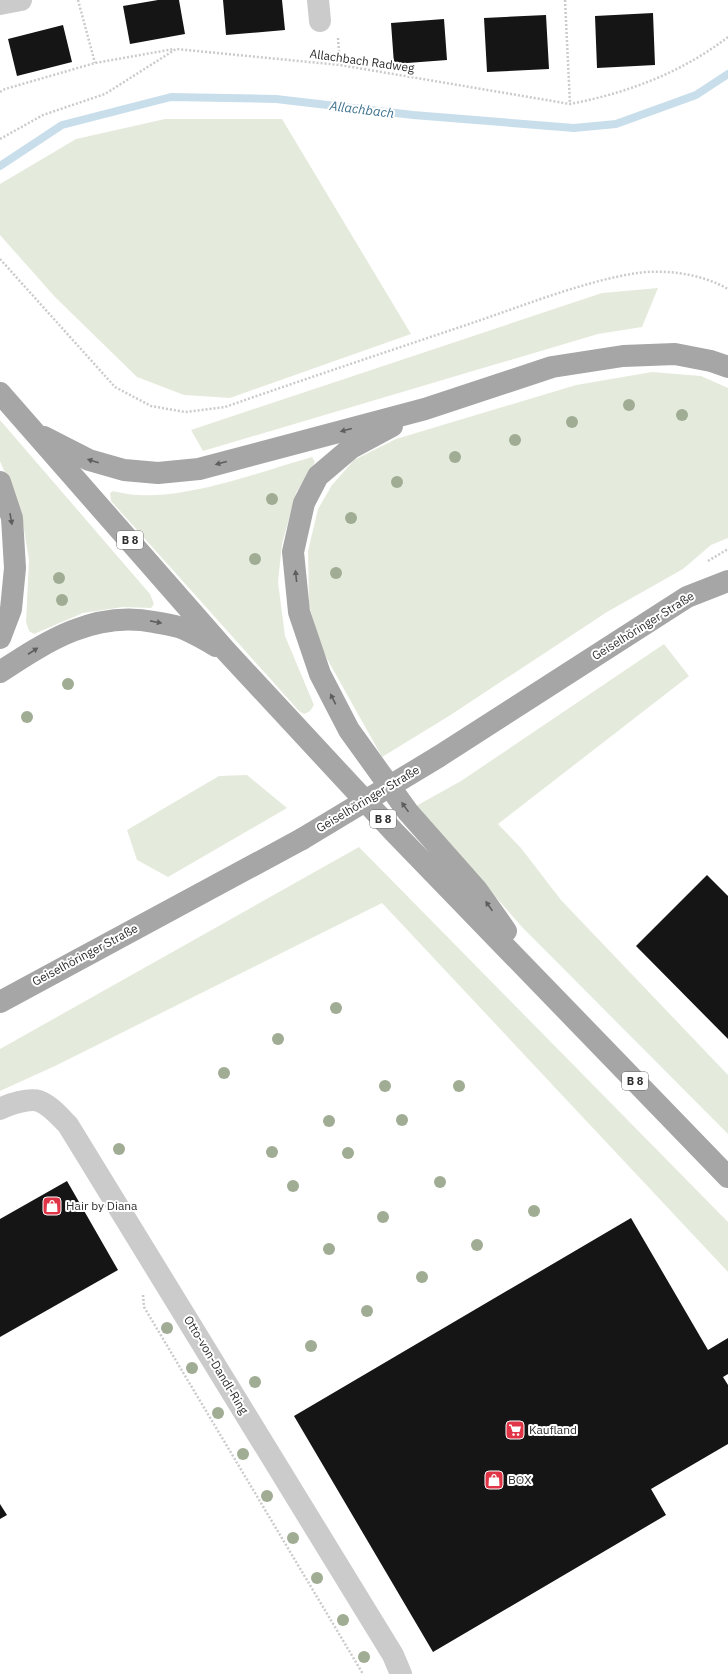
<svg xmlns="http://www.w3.org/2000/svg" width="728" height="1674" font-family="'IBM Plex Sans',sans-serif">
<rect width="100%" height="100%" fill="#fff"/>
<path fill="#e5ebdc" d="M 165,119 L 282,119 L 411,334 L 230,398 L 184,395 L 137,377 L 55,297 L 0,235 L 0,184 L 76,139 Z
M 658,288 L 642,327 L 598,334 L 203,451 L 191,430 L 602,293 Z
M 652,372 L 701,376 L 728,388 L 728,538 L 711,545 L 683,569 L 607,612 L 449,716 L 382,757 L 321,648 L 309,605 L 308,551 L 318,509 L 332,485 L 354,460 L 396,439 L 576,385 Z
M 0,420 L 150,594 L 154,604 L 151,608 L 123,607 L 83,613 L 34,634 L 29,631 L 26,622 L 29,560 L 21,511 L 0,461 Z
M 312,457 L 315,462 L 296,493 L 282,544 L 278,582 L 285,636 L 314,705 L 310,711 L 304,714 L 299,711 L 111,501 L 110,493 L 113,491 C 122,493 131,495 140,495 C 191,498 263,471 312,457 Z
M 664,644 L 689,676 L 498,824 L 521,848 L 561,900 L 728,1075 L 728,1134 L 522,927 L 416,806 L 461,781 Z
M 247,775 L 287,808 L 168,877 L 137,860 L 127,830 L 219,776 Z
M 359,847 L 728,1222 L 728,1272 L 382,903 L 55,1066 L 0,1091 L 0,1049 Z"/>
<g fill="none" stroke-linecap="round" stroke-linejoin="round">
<path stroke="#c9deeb" stroke-width="8" d="M 0,166 L 62,125 L 171,97 L 276,99 L 413,115 L 574,128 L 616,124 L 696,95 L 728,74"/>
</g>
<path fill="#151515" d="M 158,0 L 179,0 L 185,34 L 130,44 L 123,6 Z
M 223,0 L 282,0 L 285,30 L 226,35 Z
M 653,13 L 655,65 L 597,68 L 595,16 Z
M 546,15 L 549,69 L 487,72 L 484,18 Z
M 444,19 L 447,60 L 394,64 L 391,23 Z
M 63,25 L 72,62 L 17,76 L 8,39 Z
M 707,875 L 728,896 L 728,1039 L 636,946 Z
M 67,1181 L 118,1270 L 0,1337 L 0,1219 Z
M 631,1218 L 708,1350 L 728,1338 L 728,1374 L 723,1377 L 728,1385 L 728,1444 L 651,1489 L 666,1515 L 433,1652 L 294,1416 Z
M 0,1504 L 7,1515 L 0,1519 Z"/>
<g fill="none" stroke-linecap="round" stroke-linejoin="round">
<path stroke="#cbcbcb" stroke-width="2.5" stroke-dasharray="2 2" stroke-linecap="butt" d="M 78,0 L 95,63
M 565,0 L 570,104
M 338,38 L 340,65
M 0,92 L 5,89 L 95,63 L 174,49
M 0,139 L 43,115 L 105,94 L 176,49 L 340,65 L 570,104 C 627,93 681,73 728,37
M 0,259 L 115,387 L 151,406 L 185,412 L 225,407 C 308,378 392,350 475,322 C 525,305 585,281 637,273 C 666,269 702,274 728,289
M 708,561 L 728,549
M 143,1295 L 144,1307 L 363,1674"/>
<path stroke="#cbcbcb" stroke-width="22" d="M 318,0 L 320,21
M 0,4 L 21,0
M 0,1109 C 9,1104 29,1098 39,1101 C 50,1105 60,1117 68,1125 L 393,1655 L 401,1674"/>
<path stroke="#a6a6a6" stroke-width="22" d="M 0,393 L 226,651 L 394,832 L 728,1177
M 392,426 L 351,448 L 318,476 L 304,503 L 293,552 L 299,612 L 320,674 L 349,730 L 408,812 L 477,890 L 506,931
M 44,437 L 89,460 L 124,470 L 158,473 L 199,469 L 425,409 L 552,367 L 623,356 L 675,354 L 711,361 L 728,367
M 0,482 L 12,518 L 15,568 L 11,609 L 0,638
M 0,672 C 47,641 95,610 154,622 C 164,624 175,625 184,629 C 195,634 206,640 216,646
M 438,757 L 687,597 L 728,581
M 0,1002 L 302,839"/>
<path stroke="#a6a6a6" stroke-width="22" d="M 302,839 L 438,757"/>
</g>
<g fill="#a0ac94">
<circle cx="629" cy="405" r="6"/>
<circle cx="682" cy="415" r="6"/>
<circle cx="572" cy="422" r="6"/>
<circle cx="515" cy="440" r="6"/>
<circle cx="455" cy="457" r="6"/>
<circle cx="397" cy="482" r="6"/>
<circle cx="272" cy="499" r="6"/>
<circle cx="351" cy="518" r="6"/>
<circle cx="255" cy="559" r="6"/>
<circle cx="336" cy="573" r="6"/>
<circle cx="59" cy="578" r="6"/>
<circle cx="62" cy="600" r="6"/>
<circle cx="68" cy="684" r="6"/>
<circle cx="27" cy="717" r="6"/>
<circle cx="336" cy="1008" r="6"/>
<circle cx="278" cy="1039" r="6"/>
<circle cx="224" cy="1073" r="6"/>
<circle cx="385" cy="1086" r="6"/>
<circle cx="459" cy="1086" r="6"/>
<circle cx="402" cy="1120" r="6"/>
<circle cx="329" cy="1121" r="6"/>
<circle cx="119" cy="1149" r="6"/>
<circle cx="272" cy="1152" r="6"/>
<circle cx="348" cy="1153" r="6"/>
<circle cx="440" cy="1182" r="6"/>
<circle cx="293" cy="1186" r="6"/>
<circle cx="534" cy="1211" r="6"/>
<circle cx="383" cy="1217" r="6"/>
<circle cx="477" cy="1245" r="6"/>
<circle cx="329" cy="1249" r="6"/>
<circle cx="422" cy="1277" r="6"/>
<circle cx="367" cy="1311" r="6"/>
<circle cx="167" cy="1328" r="6"/>
<circle cx="311" cy="1346" r="6"/>
<circle cx="192" cy="1368" r="6"/>
<circle cx="255" cy="1382" r="6"/>
<circle cx="218" cy="1413" r="6"/>
<circle cx="243" cy="1454" r="6"/>
<circle cx="267" cy="1496" r="6"/>
<circle cx="293" cy="1538" r="6"/>
<circle cx="317" cy="1578" r="6"/>
<circle cx="343" cy="1620" r="6"/>
<circle cx="364" cy="1657" r="6"/>
</g>
<defs><path id="oneway-solid" d="M-6-.8H1V-3.2L6.5 0L1 3.2V.8H-6Z"/></defs>
<g fill="#5e5e5e">
<use href="#oneway-solid" transform="translate(346 430) rotate(165)"/>
<use href="#oneway-solid" transform="translate(93 461) rotate(-162)"/>
<use href="#oneway-solid" transform="translate(221 463) rotate(165)"/>
<use href="#oneway-solid" transform="translate(11 519) rotate(80)"/>
<use href="#oneway-solid" transform="translate(296 576) rotate(-96)"/>
<use href="#oneway-solid" transform="translate(156 622) rotate(11)"/>
<use href="#oneway-solid" transform="translate(33 651) rotate(-33)"/>
<use href="#oneway-solid" transform="translate(333 699) rotate(-117)"/>
<use href="#oneway-solid" transform="translate(405 807) rotate(-126)"/>
<use href="#oneway-solid" transform="translate(489 906) rotate(-125)"/>
</g>
<defs>
<g id="shop-square" transform="scale(1)"><rect x="-9" y="-9" width="18" height="18" rx="4" fill="#e03547" stroke="#fff"/><path d="M-5-2.5h2.3a2.7 3.5 0 0 1 5.4 0H5L5.5 6h-11ZM-1.5-2.5h3a1.5 2.3 0 0 0-3 0Z" fill="#fff"/></g>
<g id="supermarket-square" transform="scale(1)"><rect x="-9" y="-9" width="18" height="18" rx="4" fill="#e03547" stroke="#fff"/><path d="M-6-5.5h2.5l.6 2H6L4.5 2H-2.5L-4.4-4H-6ZM-1.5 3.2a1.3 1.3 0 1 0 .1 0ZM3 3.2a1.3 1.3 0 1 0 .1 0Z" fill="#fff"/></g>
</defs>
<g fill-rule="evenodd">
<use href="#shop-square" x="52" y="1206"/>
<use href="#supermarket-square" x="515" y="1430"/>
<use href="#shop-square" x="494" y="1480"/>
</g>
<g text-anchor="middle" stroke-width="4" stroke-linejoin="round" paint-order="stroke">
<g fill="#fff" stroke="#6d6d6d" stroke-width="1">
<rect x="117" y="531" width="26" height="18" rx="3"/>
<rect x="370" y="810" width="26" height="18" rx="3"/>
<rect x="622" y="1072" width="26" height="18" rx="3"/>
</g>
<g font-size="11" font-weight="bold" fill="#2e2e2e">
<text x="130" y="544">B 8</text>
<text x="383" y="823">B 8</text>
<text x="635" y="1085">B 8</text>
</g>
<g font-size="12" fill="#2e2e2e" stroke="#fff">
<text transform="translate(362 61) rotate(8)" y="4">Allachbach Radweg</text>
<text transform="translate(643 626) rotate(-32)" y="4">Geiselhöringer Straße</text>
<text transform="translate(368 799) rotate(-31)" y="4">Geiselhöringer Straße</text>
<text transform="translate(85 955) rotate(-28)" y="4">Geiselhöringer Straße</text>
<text transform="translate(216 1365) rotate(59)" y="4">Otto-von-Dandl-Ring</text>
</g>
<g font-size="12" fill="#2e2e2e" stroke="#fff" text-anchor="start">
<text x="66" y="1210">Hair by Diana</text>
<text x="529" y="1434">Kaufland</text>
<text x="508" y="1484">BOX</text>
</g>
<g font-size="13" font-style="italic" fill="#3e718e" stroke="#fff">
<text transform="translate(362 109) rotate(7)" y="5">Allachbach</text>
</g>
</g>
</svg>
